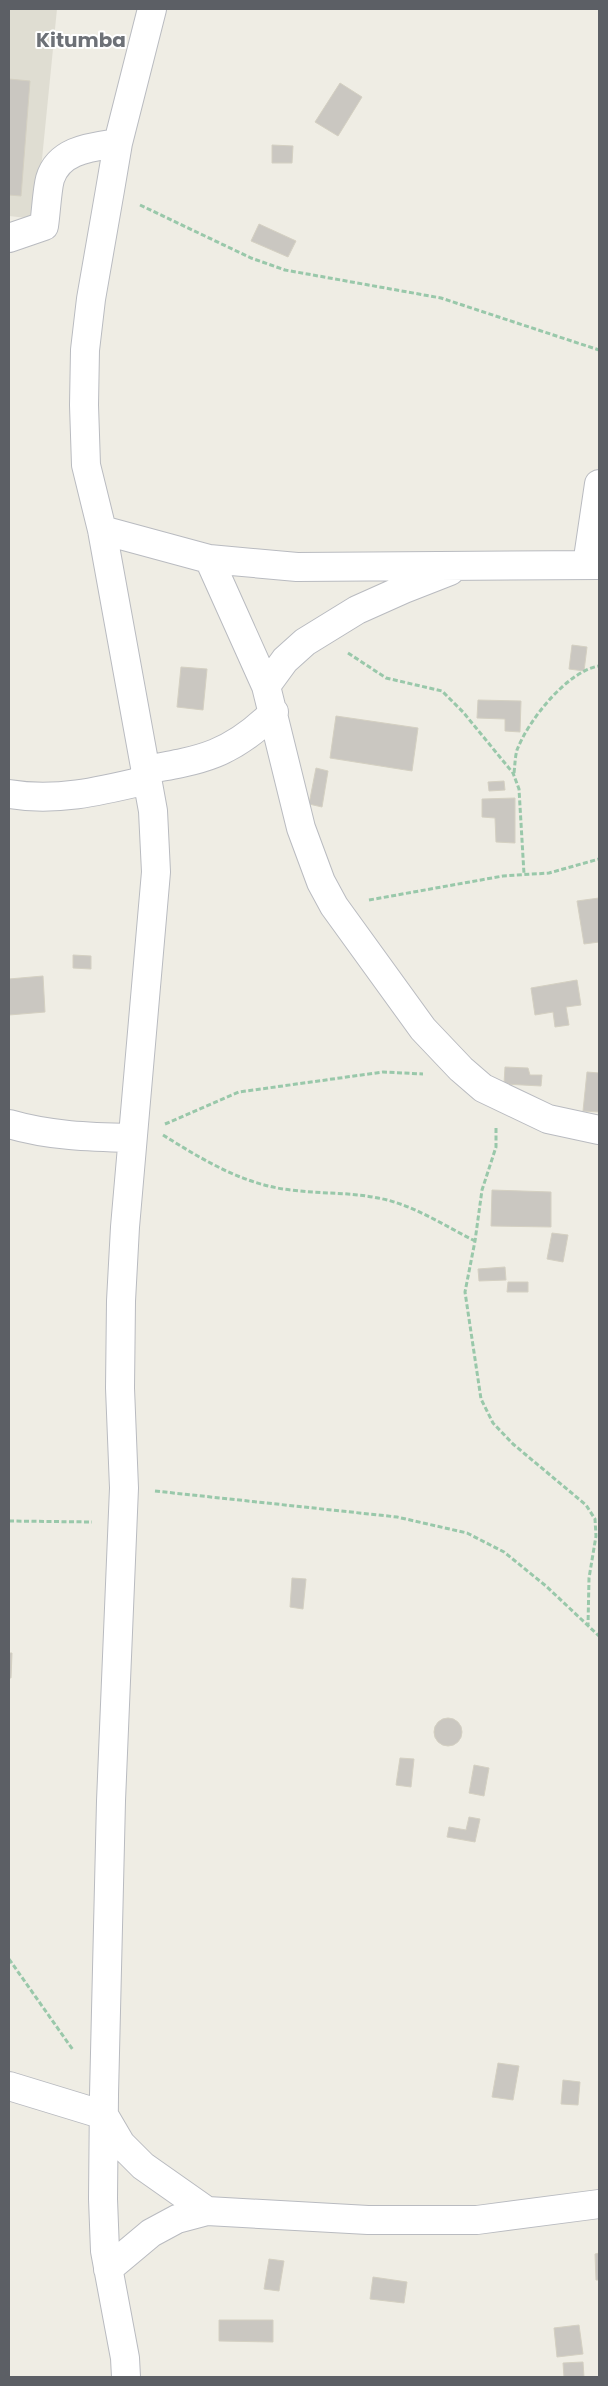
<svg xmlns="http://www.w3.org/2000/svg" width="608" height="2386" font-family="Poppins,sans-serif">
<rect width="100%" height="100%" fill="#efede4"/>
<path fill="#dfddd2" d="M 9,9 L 57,9 L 36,219 L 9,216 Z"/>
<path fill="#cac7c1" stroke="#d4d0c2" d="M 9,79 L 30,81 L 21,196 L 9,195 Z
M 340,83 L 362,97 L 338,136 L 315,122 Z
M 272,145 L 293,146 L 292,163 L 272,163 Z
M 259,224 L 296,241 L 288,257 L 251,241 Z
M 572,645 L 587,647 L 584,671 L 569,669 Z
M 181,667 L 207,669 L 203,710 L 177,707 Z
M 478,700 L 521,701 L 520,732 L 505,731 L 505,719 L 477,718 Z
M 336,716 L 418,728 L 412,771 L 330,758 Z
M 316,768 L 328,771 L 322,807 L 309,804 Z
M 504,781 L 505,790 L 489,791 L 488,782 Z
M 515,798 L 515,843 L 496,842 L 495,818 L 482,817 L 482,799 Z
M 599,898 L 599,942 L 584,944 L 577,901 Z
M 73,955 L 91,956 L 91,969 L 73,968 Z
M 43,976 L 45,1012 L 9,1015 L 9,979 Z
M 577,980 L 581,1005 L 566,1007 L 569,1025 L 555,1027 L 553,1012 L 535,1015 L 531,988 Z
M 505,1067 L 528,1068 L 530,1075 L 542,1075 L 541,1086 L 504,1084 Z
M 587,1072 L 599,1073 L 599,1112 L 583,1111 Z
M 492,1190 L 551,1192 L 551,1227 L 491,1226 Z
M 552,1233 L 568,1235 L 563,1262 L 547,1259 Z
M 505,1267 L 506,1280 L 479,1281 L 478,1269 Z
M 508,1282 L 528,1282 L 528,1292 L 507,1292 Z
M 292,1578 L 306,1579 L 303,1609 L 290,1607 Z
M 9,1653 L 12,1653 L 11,1678 L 9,1678 Z
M434 1732a14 14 0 1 1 28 0a14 14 0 1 1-28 0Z
M 400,1758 L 414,1759 L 411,1787 L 396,1785 Z
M 474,1765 L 489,1768 L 484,1796 L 469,1793 Z
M 469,1817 L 480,1819 L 475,1842 L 447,1837 L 449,1827 L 466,1830 Z
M 498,2063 L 519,2066 L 513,2100 L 492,2097 Z
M 563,2080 L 580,2082 L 578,2105 L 561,2104 Z
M 599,2253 L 599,2280 L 596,2280 L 595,2254 Z
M 269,2259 L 284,2261 L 279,2291 L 264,2289 Z
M 373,2277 L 407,2282 L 404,2303 L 370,2299 Z
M 219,2320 L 273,2320 L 273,2342 L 219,2341 Z
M 579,2325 L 583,2354 L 557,2357 L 554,2328 Z
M 583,2362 L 584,2377 L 564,2377 L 563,2363 Z"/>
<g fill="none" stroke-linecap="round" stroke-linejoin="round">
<g stroke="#b9bbc0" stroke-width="30">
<path id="minor" d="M 9,238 L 44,226 C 46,213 47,190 50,179 C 59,149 93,147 118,143
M 102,530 L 209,559 L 297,567 L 599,565
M 209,559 L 266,686 L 301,828 L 321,882 L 334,906 L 423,1029 L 461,1069 L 483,1088 L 548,1119 L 599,1130
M 587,565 L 599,484
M 266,686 L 285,660 L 305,642 L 357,610 L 404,589 L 450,571
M 145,770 C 202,760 231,755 274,712
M 9,794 C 57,802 101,791 147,780
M 9,1124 C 50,1136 90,1137 132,1138
M 9,2086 L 104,2115 L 121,2144 L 143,2166 L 207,2211
M 108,2269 L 151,2233 L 177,2219 L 207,2211 L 368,2220 L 477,2220 L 599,2204
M 126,2377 L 125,2358 L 105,2251 L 103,2199 L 104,2095 L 111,1801 L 124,1488 L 120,1388 L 121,1301 L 125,1227 L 156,872 L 153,811 L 102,530 L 86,465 L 84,405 L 85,350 L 91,299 L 110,190 L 118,143 L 152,9"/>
</g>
<path stroke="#99c8aa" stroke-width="3" stroke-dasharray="5 2.5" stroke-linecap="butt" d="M 140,205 L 251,258 L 285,270 L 441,298 L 599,350
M 348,653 L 386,678 L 442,691 L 463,712 L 513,773 L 519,789 L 524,874
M 514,773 C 515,765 515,757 517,750 C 528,721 567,671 599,666
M 369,900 L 503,876 L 549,873 L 599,859
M 165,1124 L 239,1092 L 383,1072 L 423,1074
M 496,1128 L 496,1147 L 482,1190 L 475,1241 L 465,1292 L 481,1399 L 493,1423 L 513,1444 L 586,1505 L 595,1519 L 596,1536 L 589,1578 L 588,1626
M 163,1135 C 203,1160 244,1185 291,1190 C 321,1194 349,1192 378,1198 C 412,1204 445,1226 475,1241
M 155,1491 L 397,1517 L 467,1533 L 504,1552 L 546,1586 L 599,1636
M 9,1521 L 92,1522
M 9,1959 L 73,2050"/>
<use href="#minor" stroke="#fff" stroke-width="28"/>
</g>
<g text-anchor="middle" stroke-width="4" stroke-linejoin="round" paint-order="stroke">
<g font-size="20" font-weight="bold" fill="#6d7177" stroke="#fff">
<text x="81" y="47">Kitumba</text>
</g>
</g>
<rect width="608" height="2386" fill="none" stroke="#5c5f65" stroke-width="20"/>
</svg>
